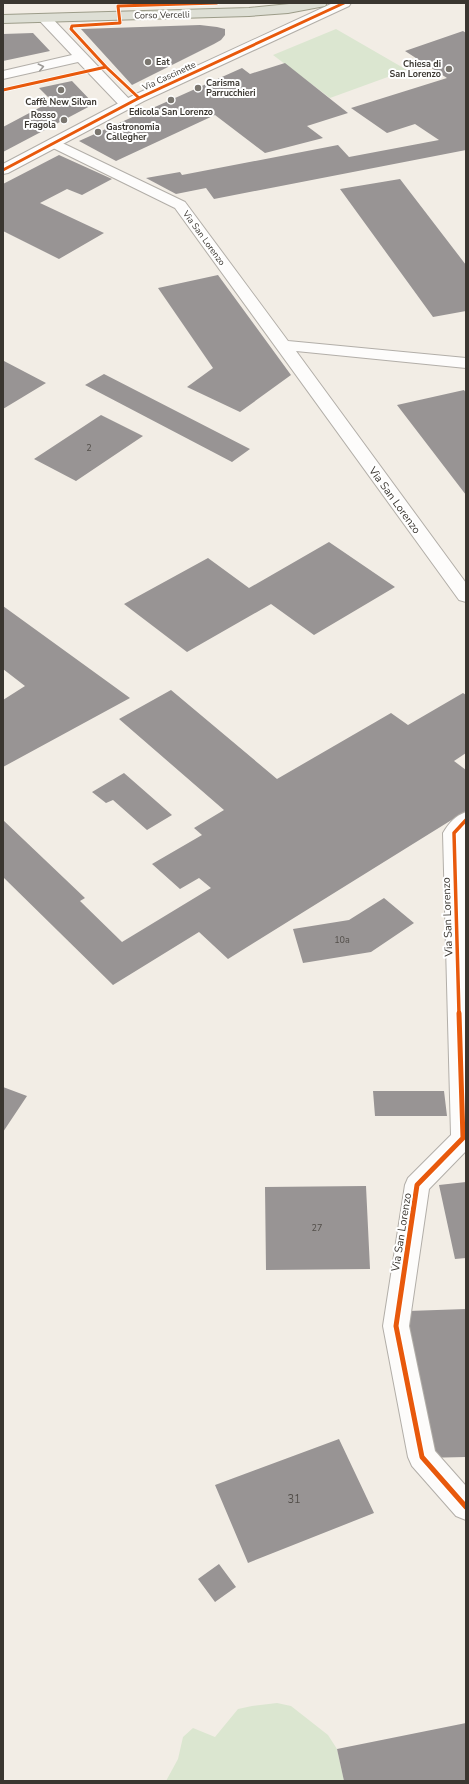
<svg xmlns="http://www.w3.org/2000/svg" width="469" height="1784" font-family="'Nunito Sans',sans-serif">
<rect width="100%" height="100%" fill="#f2ede5"/>
<path fill="#dbe6d0" d="M 336,29 L 407,70 L 330,98 L 273,55 Z
M 277,1703 L 291,1706 L 328,1735 L 337,1749 L 344,1781 L 166,1781 L 178,1759 L 183,1737 L 193,1728 L 215,1737 L 238,1709 L 252,1706 Z"/>
<path fill="#989494" d="M 200,25 L 217,27 L 225,29 L 225,35 L 221,40 L 214,44 L 132,85 L 81,29 Z
M 463,31 L 466,33 L 466,150 L 214,199 L 206,188 L 176,194 L 146,178 L 180,172 L 182,175 L 338,145 L 349,157 L 439,140 L 415,124 L 387,133 L 351,108 L 447,78 L 405,51 Z
M 33,33 L 50,51 L 3,61 L 3,34 Z
M 285,63 L 348,113 L 307,126 L 323,138 L 265,153 L 215,115 L 116,161 L 79,141 L 242,68 L 250,74 Z
M 72,81 L 94,104 L 3,152 L 3,127 L 52,101 L 39,88 Z
M 59,155 L 112,179 L 82,195 L 67,189 L 40,203 L 104,233 L 59,259 L 3,231 L 3,184 Z
M 400,179 L 466,265 L 466,311 L 433,317 L 340,189 Z
M 218,275 L 291,375 L 240,412 L 187,387 L 213,368 L 158,288 Z
M 4,361 L 46,383 L 3,409 L 3,362 Z
M 104,374 L 250,449 L 232,462 L 85,385 Z
M 464,390 L 466,393 L 466,495 L 397,405 Z
M 101,415 L 143,436 L 76,481 L 34,459 Z
M 329,542 L 395,587 L 314,635 L 271,604 L 187,652 L 124,604 L 208,558 L 249,588 Z
M 3,606 L 130,698 L 3,767 L 3,700 L 25,686 L 3,669 Z
M 171,690 L 277,779 L 391,713 L 408,725 L 463,693 L 466,695 L 466,753 L 454,761 L 466,770 L 466,811 L 228,959 L 199,932 L 113,985 L 3,877 L 3,820 L 85,898 L 80,901 L 122,942 L 211,888 L 199,878 L 180,889 L 152,864 L 202,835 L 194,828 L 224,810 L 119,719 Z
M 124,773 L 172,815 L 147,830 L 113,800 L 106,803 L 92,792 Z
M 384,898 L 414,923 L 371,952 L 303,963 L 293,929 L 349,920 Z
M 3,1087 L 27,1096 L 3,1132 Z
M 373,1091 L 444,1091 L 447,1116 L 375,1116 Z
M 466,1182 L 466,1258 L 455,1259 L 439,1185 Z
M 366,1186 L 370,1269 L 266,1270 L 265,1187 Z
M 466,1309 L 466,1457 L 422,1458 L 408,1311 Z
M 339,1439 L 374,1513 L 248,1563 L 215,1485 Z
M 219,1564 L 236,1587 L 215,1602 L 198,1579 Z
M 466,1723 L 466,1781 L 344,1781 L 337,1749 Z"/>
<g fill="none" stroke-linecap="round" stroke-linejoin="round">
<g stroke="#b2aea8" stroke-width="2">
<path id="minor" d="M 44,14 L 49,15 L 132,102 L 134,105 L 132,108 L 122,108 L 78,62 L 3,79 L 3,71 L 72,55 L 37,18 L 39,15 Z
M 54,139 L 185,202 L 288,341 L 466,358 L 466,368 L 296,351 L 466,583 L 466,602 L 459,600 L 175,208 L 49,146 L 47,143 L 49,140 Z
M 466,812 L 465,834 L 466,1151 L 429,1189 L 409,1326 L 435,1451 L 466,1486 L 466,1520 L 456,1516 L 412,1466 L 408,1457 L 383,1326 L 405,1185 L 408,1178 L 451,1135 L 443,833 C 449,823 455,816 466,812 Z"/>
</g>
<g stroke="#b2aea8" stroke-width="2">
<path id="secondary" d="M 333,3 L 351,3 L 349,6 L 144,101 L 8,173 L 3,174 L 3,164 L 134,95 Z"/>
</g>
<g stroke="#9c9c89" stroke-width="2">
<path id="primary" d="M 299,3 L 327,3 L 325,6 L 288,13 L 249,16 L 3,23 L 3,15 L 249,8 Z"/>
</g>
<use href="#minor" fill="#fdfcfb" fill-rule="evenodd"/>
<use href="#secondary" fill="#fdfcfb" fill-rule="evenodd"/>
<use href="#primary" fill="#dedfd5" fill-rule="evenodd"/>
<g stroke="#fff" stroke-width="4.5">
<path id="cycleway-far2" d="M 3,90 L 106,67
M 139,98 L 106,67 L 71,29 L 72,26 L 120,23 L 118,6 L 217,3
M 3,170 L 139,98 L 344,3"/>
</g>
<g stroke="#fff" stroke-width="6">
<path id="cycleway-far1" d="M 459,1014 L 454,833 L 466,820"/>
</g>
<g stroke="#fff" stroke-width="8">
<path id="cycleway" d="M 459,1013 L 463,1138 L 417,1185 L 396,1326 L 422,1457 L 466,1507"/>
</g>
<use href="#cycleway-far2" stroke="#e8590c" stroke-width="3"/>
<use href="#cycleway-far1" stroke="#e8590c" stroke-width="3.5"/>
<use href="#cycleway" stroke="#e8590c" stroke-width="5"/>
</g>
<defs><path id="oneway-chevron" d="M-2-3.5L2.5 0L-2 3.5" fill="none" stroke-width="1.6" stroke-linecap="round" stroke-linejoin="round"/></defs>
<use stroke="#9c9996" href="#oneway-chevron" transform="translate(41 67) rotate(-13)"/>
<g fill="#7a766f" stroke="#fff" stroke-width="1.5">
<circle cx="148" cy="62" r="4"/>
<circle cx="449" cy="69" r="4"/>
<circle cx="198" cy="88" r="4"/>
<circle cx="61" cy="90" r="4"/>
<circle cx="171" cy="100" r="4"/>
<circle cx="64" cy="120" r="4"/>
<circle cx="98" cy="132" r="4"/>
</g>
<g text-anchor="middle" stroke-width="4" stroke-linejoin="round" paint-order="stroke">
<g font-size="9" fill="#3a3630" stroke="#fff">
<text transform="translate(162 15) rotate(-1)" y="3">Corso Vercelli</text>
<text transform="translate(169 76) rotate(-25)" y="3">Via Cascinette</text>
<text transform="translate(204 238) rotate(54)" y="3">Via San Lorenzo</text>
</g>
<g font-size="9" font-weight="bold" fill="#3a3630" stroke="#fff" text-anchor="start">
<text x="156" y="65">Eat</text>
<text x="441" y="67" text-anchor="end">Chiesa di<tspan x="441" dy="10">San Lorenzo</tspan></text>
<text x="206" y="86">Carisma<tspan x="206" dy="10">Parrucchieri</tspan></text>
<text x="61" y="105" text-anchor="middle">Caffè New Silvan</text>
<text x="171" y="115" text-anchor="middle">Edicola San Lorenzo</text>
<text x="56" y="118" text-anchor="end">Rosso<tspan x="56" dy="10">Fragola</tspan></text>
<text x="106" y="130">Gastronomia<tspan x="106" dy="10">Callegher</tspan></text>
</g>
<g font-size="9" fill="#524e49">
<text x="89" y="451">2</text>
<text x="342" y="943">10a</text>
<text x="317" y="1231">27</text>
</g>
<g font-size="11" fill="#3a3630" stroke="#fff">
<text transform="translate(395 500) rotate(54)" y="4">Via San Lorenzo</text>
<text transform="translate(447 917) rotate(-92)" y="4">Via San Lorenzo</text>
<text transform="translate(401 1232) rotate(-81)" y="4">Via San Lorenzo</text>
</g>
<g font-size="11" fill="#524e49">
<text x="294" y="1503">31</text>
</g>
</g>
<rect width="469" height="1784" fill="none" stroke="#3a3630" stroke-width="8"/>
</svg>
